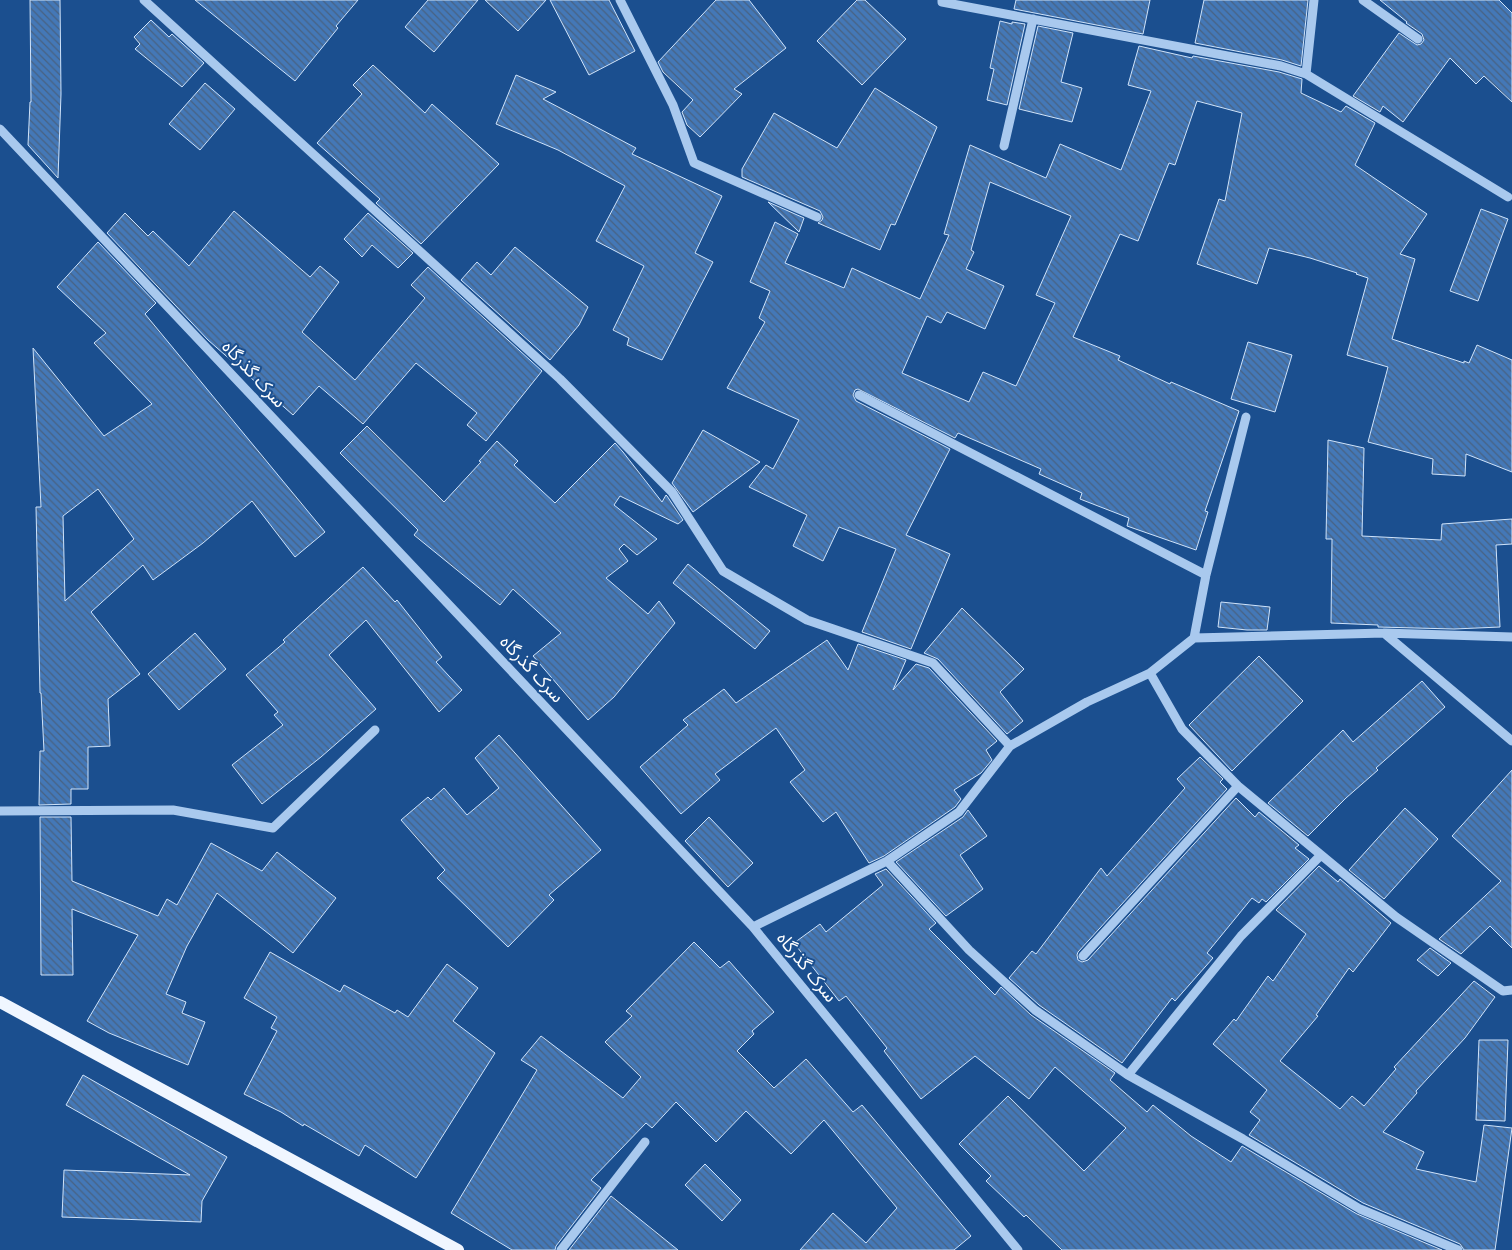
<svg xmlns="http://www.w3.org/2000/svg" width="1512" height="1250" font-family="Mulish,'Noto Sans Arabic',sans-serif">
<defs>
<pattern id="building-back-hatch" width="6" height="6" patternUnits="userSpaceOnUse" patternTransform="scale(1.25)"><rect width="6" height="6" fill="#4478b7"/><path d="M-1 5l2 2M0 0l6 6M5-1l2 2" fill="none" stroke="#486282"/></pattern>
</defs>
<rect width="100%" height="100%" fill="#1b4f8f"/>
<path fill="url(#building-back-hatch)" stroke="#cfe3fa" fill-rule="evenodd" d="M 30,0 L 60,0 L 61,94 L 58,178 L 28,145 L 30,102 L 31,102 Z
M 195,0 L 358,0 L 336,26 L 338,28 L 295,81 Z
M 428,0 L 478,0 L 434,52 L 405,27 Z
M 485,0 L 546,0 L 518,31 Z
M 550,0 L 609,0 L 635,51 L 589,75 Z
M 716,0 L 749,0 L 786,48 L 734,89 L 742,94 L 700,137 L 687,125 L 682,112 L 693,100 L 663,72 L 658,62 Z
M 857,0 L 865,0 L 906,39 L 862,85 L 817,41 Z
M 1016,0 L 1150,0 L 1143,34 L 1014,9 Z
M 1204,0 L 1308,0 L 1301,66 L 1282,60 L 1195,43 Z
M 1380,0 L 1499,0 L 1512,13 L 1512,102 L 1484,76 L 1476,84 L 1450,58 L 1403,122 L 1383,106 L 1380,112 L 1353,96 L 1399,33 L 1417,45 L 1421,44 L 1424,40 L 1422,34 L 1406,23 L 1407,22 Z
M 151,20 L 169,37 L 172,34 L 204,63 L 182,87 L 135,49 L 140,44 L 134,37 Z
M 1000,21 L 1012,24 L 1012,22 L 1025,24 L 1007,105 L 987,100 L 994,69 L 990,68 Z
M 1038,26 L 1073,33 L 1061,82 L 1082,88 L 1072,122 L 1019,109 Z
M 1139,46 L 1192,58 L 1193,56 L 1279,72 L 1302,79 L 1301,93 L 1341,112 L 1346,106 L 1375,123 L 1355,165 L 1427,214 L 1400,254 L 1415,259 L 1392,339 L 1464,363 L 1464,361 L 1469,363 L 1477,345 L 1512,360 L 1512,472 L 1466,454 L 1465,476 L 1432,474 L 1433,459 L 1368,442 L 1388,367 L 1347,355 L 1368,278 L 1356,274 L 1357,273 L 1310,258 L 1269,248 L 1257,284 L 1197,264 L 1219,199 L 1225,201 L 1242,113 L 1197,101 L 1175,165 L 1169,163 L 1138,241 L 1120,234 L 1073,337 L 1120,356 L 1118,360 L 1170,384 L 1171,382 L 1239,411 L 1205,511 L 1208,512 L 1196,550 L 1127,526 L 1129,518 L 1080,499 L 1082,493 L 1039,474 L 1041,469 L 958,433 L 955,438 L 858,389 L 855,390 L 853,395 L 856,401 L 950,449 L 906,535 L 950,554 L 911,649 L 862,632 L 896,549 L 839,527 L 823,561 L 793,546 L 807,515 L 749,487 L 766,465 L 773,469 L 799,420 L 727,388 L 765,322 L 759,318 L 770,291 L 750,282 L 775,222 L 798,234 L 785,263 L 844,288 L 852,268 L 920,299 L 949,235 L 944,234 L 970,145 L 1046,178 L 1060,144 L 1121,170 L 1151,91 L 1128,85 ZM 990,182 L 1071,216 L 1036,295 L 1055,303 L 1016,386 L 983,372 L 969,402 L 902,373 L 927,316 L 941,323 L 947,312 L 985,329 L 1004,286 L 966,269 L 974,252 L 971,250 Z
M 373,65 L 425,113 L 432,104 L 499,164 L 421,244 L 376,203 L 380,199 L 317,143 L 362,94 L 353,85 Z
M 516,75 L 556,92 L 543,99 L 636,148 L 632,154 L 722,196 L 695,253 L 713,262 L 662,360 L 627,345 L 629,338 L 613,330 L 644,266 L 596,241 L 625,186 L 558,150 L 496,124 Z
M 205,83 L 235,109 L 200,150 L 169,124 Z
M 875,88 L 937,127 L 895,225 L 891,224 L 880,250 L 818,223 L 822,220 L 823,217 L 820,211 L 742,177 L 742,169 L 774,113 L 837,148 Z
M 768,202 L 804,218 L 799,232 Z
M 1481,209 L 1508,219 L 1478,301 L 1450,291 Z
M 234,211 L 310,277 L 320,266 L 339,282 L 302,332 L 355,380 L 425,298 L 411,285 L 428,267 L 542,371 L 486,441 L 467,425 L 477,413 L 416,363 L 363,424 L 319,386 L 293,415 L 208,340 L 107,233 L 125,213 L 148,236 L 153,231 L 189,266 Z
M 368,213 L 413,253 L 398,268 L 372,245 L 362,257 L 344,239 Z
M 98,242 L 156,303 L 145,314 L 325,532 L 295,557 L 252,501 L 203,543 L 153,580 L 143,565 L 91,612 L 140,674 L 108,699 L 110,746 L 88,747 L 88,789 L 71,789 L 71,804 L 39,805 L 40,751 L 44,751 L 41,693 L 40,693 L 36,507 L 41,507 L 33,348 L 104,436 L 152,404 L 94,343 L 106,333 L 57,287 ZM 98,489 L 134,539 L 65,601 L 63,516 Z
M 515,247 L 588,307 L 579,325 L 550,360 L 461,280 L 477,262 L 491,275 Z
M 1248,342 L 1292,355 L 1275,412 L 1231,399 Z
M 367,426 L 444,502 L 481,462 L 479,461 L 497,441 L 518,461 L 514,465 L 555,503 L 615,443 L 623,452 L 662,502 L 666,495 L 667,496 L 683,520 L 678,524 L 620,496 L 614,505 L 657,539 L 637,555 L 624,544 L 619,549 L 628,561 L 606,578 L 648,614 L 659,601 L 675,623 L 614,697 L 588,720 L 533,656 L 561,633 L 513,589 L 500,605 L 414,535 L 418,530 L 340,453 Z
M 703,430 L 760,462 L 693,512 L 672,483 Z
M 1328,440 L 1364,448 L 1362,536 L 1441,540 L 1442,524 L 1512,519 L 1512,544 L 1496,545 L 1500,627 L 1454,629 L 1378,627 L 1378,625 L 1331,623 L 1332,539 L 1326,539 Z
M 688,564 L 770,631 L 755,649 L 673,583 Z
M 363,567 L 395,602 L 397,600 L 442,657 L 436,662 L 462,690 L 439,712 L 366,620 L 329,655 L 376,709 L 321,757 L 262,804 L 232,765 L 283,725 L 274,715 L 278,712 L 246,675 L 285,642 L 283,640 Z
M 1221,602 L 1270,607 L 1267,630 L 1247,630 L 1218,627 Z
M 962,608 L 1024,669 L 1000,692 L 1023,721 L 1007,734 L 938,659 L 924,653 Z
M 195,633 L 226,669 L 179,710 L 148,674 Z
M 827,640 L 848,670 L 858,644 L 906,660 L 893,690 L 916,664 L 929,668 L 997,741 L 986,750 L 992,760 L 981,773 L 954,790 L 961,799 L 955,807 L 884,856 L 869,863 L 836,812 L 823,822 L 790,782 L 805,770 L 776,728 L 715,774 L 720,780 L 681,814 L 640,767 L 688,725 L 683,720 L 724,689 L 736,703 Z
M 1259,656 L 1303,701 L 1232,771 L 1189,725 Z
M 1422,681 L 1445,707 L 1376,768 L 1378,770 L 1346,798 L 1308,836 L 1268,803 L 1343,730 L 1353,742 Z
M 499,735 L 601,850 L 549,895 L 554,900 L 508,947 L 437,878 L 445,870 L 401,820 L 428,797 L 431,800 L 444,788 L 467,815 L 499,788 L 475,758 Z
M 1200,757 L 1223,779 L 1220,782 L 1227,789 L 1078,952 L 1077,955 L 1078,960 L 1082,962 L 1088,960 L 1236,798 L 1255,817 L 1259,812 L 1299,845 L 1295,848 L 1309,859 L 1266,902 L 1262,899 L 1259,903 L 1252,898 L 1207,953 L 1213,958 L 1175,1001 L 1172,998 L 1122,1063 L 1039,1005 L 1009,978 L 1032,951 L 1036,954 L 1101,868 L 1107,876 L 1185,788 L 1177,779 Z
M 1512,770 L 1512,948 L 1490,926 L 1461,954 L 1439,939 L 1501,881 L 1452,836 Z
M 1405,808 L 1438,839 L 1384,899 L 1349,870 Z
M 968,810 L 987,836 L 960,855 L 983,889 L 946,916 L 896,862 L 963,817 Z
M 40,817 L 71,817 L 72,881 L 158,916 L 167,899 L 177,905 L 211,843 L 262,871 L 277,852 L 336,898 L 293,953 L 217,893 L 187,946 L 166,994 L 186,1002 L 182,1013 L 205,1022 L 188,1065 L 109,1033 L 87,1021 L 138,935 L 72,909 L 73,975 L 41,975 Z
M 709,817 L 753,863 L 728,887 L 685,841 Z
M 1319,866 L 1338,882 L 1340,879 L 1391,923 L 1353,972 L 1349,968 L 1316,1015 L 1318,1016 L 1280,1061 L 1340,1109 L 1352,1096 L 1364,1106 L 1396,1069 L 1394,1067 L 1474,981 L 1495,997 L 1465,1038 L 1416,1091 L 1417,1093 L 1383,1132 L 1424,1152 L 1416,1169 L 1476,1182 L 1484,1125 L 1512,1128 L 1495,1250 L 1464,1250 L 1460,1244 L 1363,1203 L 1249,1135 L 1260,1120 L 1250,1112 L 1267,1090 L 1213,1044 L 1234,1019 L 1236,1021 L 1268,976 L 1273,981 L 1306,934 L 1276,910 Z
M 886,869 L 936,923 L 929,929 L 995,995 L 1001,987 L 1031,1015 L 1115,1073 L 1110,1080 L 1147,1112 L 1153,1105 L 1191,1136 L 1231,1162 L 1242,1146 L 1357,1214 L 1442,1250 L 1062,1250 L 1026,1215 L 1024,1217 L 986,1181 L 991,1176 L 959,1144 L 1008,1096 L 1084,1171 L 1126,1128 L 1055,1067 L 1029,1099 L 975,1056 L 921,1099 L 884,1051 L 887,1048 L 846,996 L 839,1001 L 794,943 L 820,924 L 826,932 L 883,885 L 875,874 Z
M 694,942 L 720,968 L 729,961 L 774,1012 L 752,1031 L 754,1034 L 737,1051 L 774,1088 L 806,1059 L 853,1112 L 862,1105 L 971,1236 L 954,1250 L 800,1250 L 833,1213 L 866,1243 L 897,1208 L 824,1120 L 791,1154 L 746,1111 L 716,1142 L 676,1102 L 652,1128 L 646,1123 L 591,1180 L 601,1188 L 556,1246 L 555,1250 L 512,1250 L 451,1213 L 537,1070 L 521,1060 L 541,1036 L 623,1098 L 641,1077 L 605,1042 L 632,1016 L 626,1011 Z
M 1430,948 L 1451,963 L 1438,976 L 1417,960 Z
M 270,952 L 340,992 L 344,985 L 395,1013 L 397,1010 L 408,1017 L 447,964 L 478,988 L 453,1021 L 495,1053 L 416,1178 L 365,1145 L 359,1156 L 304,1124 L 303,1126 L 281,1112 L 244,1094 L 277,1031 L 271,1028 L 277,1017 L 244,998 Z
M 1479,1040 L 1508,1040 L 1505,1121 L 1476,1120 Z
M 83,1075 L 227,1157 L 202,1201 L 201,1222 L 62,1217 L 64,1170 L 190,1175 L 66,1105 Z
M 705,1164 L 741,1200 L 722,1221 L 685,1185 Z
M 611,1196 L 678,1250 L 569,1250 Z"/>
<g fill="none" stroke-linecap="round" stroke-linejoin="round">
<path stroke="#a9c9ee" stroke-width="9" d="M 144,0 L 560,379 L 672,492 L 723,571 L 807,620 L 933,663 L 1010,746
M 620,0 L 673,105 L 694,163 L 817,217
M 942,0 L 942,2 L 1281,66 L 1306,74 L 1508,197
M 1363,0 L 1418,39
M 1306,74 L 1314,0
M 0,129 L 753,927 L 1018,1250
M 1004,146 L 1033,19
M 859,395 L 1206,575
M 1384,633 L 1512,741
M 1194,638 L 1206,575 L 1246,417
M 1150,673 L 1182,729 L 1238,786 L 1396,917 L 1503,991 L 1512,990
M 0,811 L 173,810 L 273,828 L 375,730
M 887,861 L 969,950 L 1035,1010 L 1128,1075 L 1243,1139 L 1360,1209 L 1458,1250
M 753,927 L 887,861 L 959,812 L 1010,746 L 1087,702 L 1150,673 L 1194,638 L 1384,633 L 1512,637
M 1083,956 L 1238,786
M 1128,1075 L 1241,936 L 1321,855
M 561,1250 L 645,1142"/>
<path stroke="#f0f6ff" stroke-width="12" d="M 0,1002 L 458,1250"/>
</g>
<g text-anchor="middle" stroke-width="4" stroke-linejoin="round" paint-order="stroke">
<g font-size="18" fill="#fff" stroke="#1b4f8f">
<text transform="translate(254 374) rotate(47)" y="6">سرک گذرگاه</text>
<text transform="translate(532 669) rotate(47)" y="6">سرک گذرگاه</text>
<text transform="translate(807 967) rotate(51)" y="6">سرک گذرگاه</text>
</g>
</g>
</svg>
